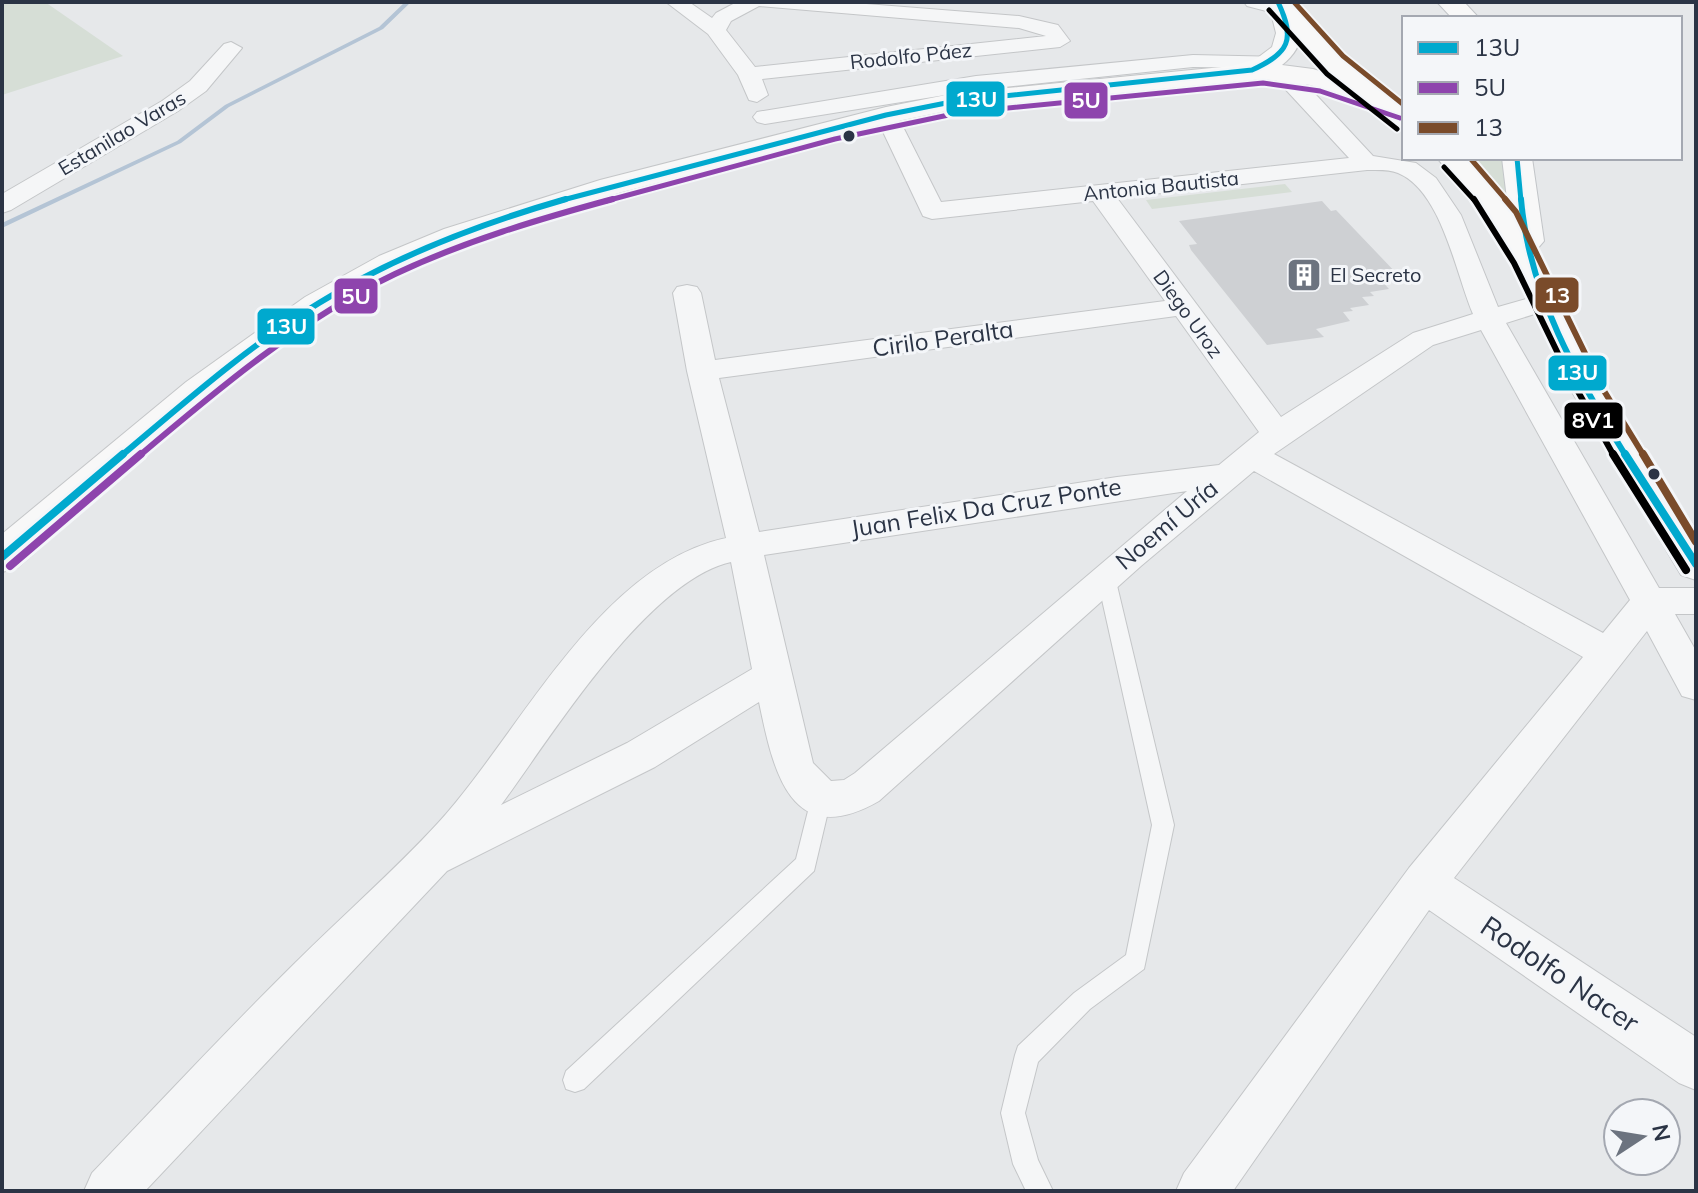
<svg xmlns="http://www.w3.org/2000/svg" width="1698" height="1193" font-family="Mulish,sans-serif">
<rect width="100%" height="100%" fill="#e6e8ea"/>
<path fill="#d6ded6" d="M 2,2 L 45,2 L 123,56 L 2,95 Z
M 1464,158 L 1504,158 L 1513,211 Z
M 1285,184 L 1292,192 L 1152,209 L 1146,200 Z"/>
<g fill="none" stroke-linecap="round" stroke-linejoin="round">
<path fill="#b4c4d5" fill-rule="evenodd" d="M 405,2 L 411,2 L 383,29 L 229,107 L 181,143 L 2,228 L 2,223 L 177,141 L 225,105 L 379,27 Z"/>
</g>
<path fill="#ced0d3" d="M 1322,201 L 1331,211 L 1336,210 L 1399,276 L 1380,279 L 1389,289 L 1370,292 L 1374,296 L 1362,297 L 1369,305 L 1350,308 L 1353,311 L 1343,312 L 1350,321 L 1316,329 L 1324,337 L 1267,345 L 1191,250 L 1189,245 L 1197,244 L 1179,221 Z"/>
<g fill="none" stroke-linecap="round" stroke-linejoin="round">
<g stroke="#c4c6c8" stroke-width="2">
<path id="lane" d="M 1106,571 L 1115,577 L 1174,825 L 1144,969 L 1090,1009 L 1038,1062 L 1025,1113 L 1038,1160 L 1053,1191 L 1026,1191 L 1013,1164 L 1001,1113 L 1015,1055 L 1018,1046 L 1074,993 L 1126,955 L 1152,825 L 1097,577 Z
M 821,790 L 828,793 L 831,799 L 814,871 L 584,1089 L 575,1092 L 566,1089 L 563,1080 L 566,1071 L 796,859 L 811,799 L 814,793 Z"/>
</g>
<g stroke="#c4c6c8" stroke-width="2">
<path id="street" d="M 666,2 L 689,2 L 712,18 L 716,13 L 737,2 L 841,2 L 1019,16 L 1058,25 L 1070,41 L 1060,47 L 762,79 L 768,95 L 757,102 L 749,100 L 738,75 L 708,34 ZM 759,6 L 1019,28 L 1046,36 L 755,67 L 726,30 L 731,21 Z
M 1244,2 L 1289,5 L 1292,9 L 1282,15 L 1247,6 Z
M 231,42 L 242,48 L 206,91 L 178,111 L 11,210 L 2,213 L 2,194 L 162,101 L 190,81 L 224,44 Z
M 1193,55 L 1279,57 L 1282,62 L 1279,66 L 1290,67 L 1373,156 L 1416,163 L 1436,178 L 1461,215 L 1498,307 L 1547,293 L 1557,295 L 1561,301 L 1557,307 L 1506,323 L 1659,588 L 1696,588 L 1696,614 L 1675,614 L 1696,651 L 1696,700 L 1682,696 L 1647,631 L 1454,878 L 1696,1037 L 1696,1090 L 1679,1083 L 1429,910 L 1233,1191 L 1176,1191 L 1184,1173 L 1409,868 L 1583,657 L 1254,471 L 1141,566 L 879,801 C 790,852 773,770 759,702 L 655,767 L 447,871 L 145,1191 L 84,1191 L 92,1173 C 159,1103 226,1031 295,963 C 342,916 393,872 438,823 C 521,732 598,566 726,538 L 687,371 L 673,293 L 677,287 L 687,285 L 697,287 L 701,293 L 715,360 L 1165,301 L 1093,201 L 932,219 L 923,216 L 875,115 L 878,110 L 894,110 L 897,115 L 941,202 L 1349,158 L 1274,77 L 1271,72 L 1274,68 L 1193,67 L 976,90 L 765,124 L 757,122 L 753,117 L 757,112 L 976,76 ZM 1367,170 C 1377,170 1389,169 1398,173 C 1442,191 1456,275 1473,314 L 1413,333 L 1281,417 L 1117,198 ZM 1176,316 L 1259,432 L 1219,465 L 1117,477 L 759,532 L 719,378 ZM 1481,330 L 1630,600 L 1603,633 L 1274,454 L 1433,345 ZM 1187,491 L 855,773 L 844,780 L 831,781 L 813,763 L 764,555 ZM 731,562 L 752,669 L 627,743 L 501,805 C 552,736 647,581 731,562 Z"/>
</g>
<g stroke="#c4c6c8" stroke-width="2">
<path id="secondary" d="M 1283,2 L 1291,4 C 1306,27 1304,48 1282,65 L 1313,69 L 1383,90 L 1387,96 L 1383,102 L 1373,104 L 1310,85 L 1263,79 L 956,109 L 888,123 L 622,192 L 533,219 L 466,243 L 403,270 L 329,311 L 212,398 L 17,568 L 2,572 L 2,534 L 186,382 L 305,297 L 379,256 L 444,229 L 600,180 L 886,107 L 956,93 L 1232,66 L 1256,59 L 1272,47 L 1276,33 L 1270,9 L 1273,4 Z"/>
</g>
<g stroke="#c2c5c8" stroke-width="2">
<path id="primary" d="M 1266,2 L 1291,2 L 1344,59 L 1404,106 L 1404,128 L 1394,126 L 1326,71 Z
M 1437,2 L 1464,2 L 1479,18 L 1452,18 Z
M 1437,158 L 1469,158 L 1507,199 L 1502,158 L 1532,158 L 1544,241 L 1538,248 L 1609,392 L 1696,530 L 1696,580 L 1681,575 L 1572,392 L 1489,218 Z"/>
</g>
<use href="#lane" fill="#f5f6f7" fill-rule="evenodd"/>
<use href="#street" fill="#f5f6f7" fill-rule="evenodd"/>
<use href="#secondary" fill="#f8f8f8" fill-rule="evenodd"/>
<use href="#primary" fill="#f8f8f8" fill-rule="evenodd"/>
<g stroke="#f4f6f9" stroke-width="9">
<path id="bus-1-far2" d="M 1517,158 L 1521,201
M 559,201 L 886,115 L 956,101 L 1252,70 C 1289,53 1296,40 1278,2"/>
</g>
<g stroke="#f4f6f9" stroke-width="11">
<path id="bus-1-far1" d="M 1521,199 C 1529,294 1577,377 1626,456
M 121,456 C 184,403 248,346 319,303 C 395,256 479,224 566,199"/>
</g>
<g stroke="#f4f6f9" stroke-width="14">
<path id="bus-1" d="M 1625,454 L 1696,564
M 2,557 L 123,454"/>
</g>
<g stroke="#f4f6f9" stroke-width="9">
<path id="bus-2-far2" d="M 606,201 L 835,139 L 958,113 L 1263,83 L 1320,91 L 1400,118"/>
</g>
<g stroke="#f4f6f9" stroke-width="11">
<path id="bus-2-far1" d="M 139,456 C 218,389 301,319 395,274 C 465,241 539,219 613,199"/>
</g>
<g stroke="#f4f6f9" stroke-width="14">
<path id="bus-2" d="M 10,566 L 141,454"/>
</g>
<g stroke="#f4f6f9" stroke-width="9">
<path id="bus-3-far2" d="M 1294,2 L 1343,56 L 1404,105
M 1470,158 L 1507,201"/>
</g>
<g stroke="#f4f6f9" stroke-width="11">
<path id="bus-3-far1" d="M 1505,199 L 1516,212 L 1601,386 L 1644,456"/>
</g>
<g stroke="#f4f6f9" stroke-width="14">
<path id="bus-3" d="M 1643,454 L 1696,542"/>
</g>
<g stroke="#f4f6f9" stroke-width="9">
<path id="bus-4-far2" d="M 1269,10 L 1327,74 L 1397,129
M 1444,167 L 1475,201"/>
</g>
<g stroke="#f4f6f9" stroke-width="11">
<path id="bus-4-far1" d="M 1474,199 L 1514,263 L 1566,370 L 1614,456"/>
</g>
<g stroke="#f4f6f9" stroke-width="14">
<path id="bus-4" d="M 1613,454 L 1686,570"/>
</g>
<use href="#bus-1-far2" stroke="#00a9ce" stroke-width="5"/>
<use href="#bus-1-far1" stroke="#00a9ce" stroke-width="6"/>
<use href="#bus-1" stroke="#00a9ce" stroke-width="8"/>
<use href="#bus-2-far2" stroke="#8e44ad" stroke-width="5"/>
<use href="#bus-2-far1" stroke="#8e44ad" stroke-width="6"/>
<use href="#bus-2" stroke="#8e44ad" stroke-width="8"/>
<use href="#bus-3-far2" stroke="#7a4b2a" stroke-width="5"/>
<use href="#bus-3-far1" stroke="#7a4b2a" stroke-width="6"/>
<use href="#bus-3" stroke="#7a4b2a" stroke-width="8"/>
<use href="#bus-4-far2" stroke="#000" stroke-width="5"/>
<use href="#bus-4-far1" stroke="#000" stroke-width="6"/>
<use href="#bus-4" stroke="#000" stroke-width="8"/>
</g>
<defs>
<g id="building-square" transform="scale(1.8)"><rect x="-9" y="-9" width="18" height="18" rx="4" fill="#6c737f" stroke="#f4f6f9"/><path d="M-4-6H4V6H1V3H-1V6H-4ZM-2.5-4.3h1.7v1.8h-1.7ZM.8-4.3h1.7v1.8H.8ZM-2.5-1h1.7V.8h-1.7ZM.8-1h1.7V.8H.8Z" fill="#fff"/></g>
</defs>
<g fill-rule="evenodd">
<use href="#building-square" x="1304" y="275"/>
</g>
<g fill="#2b3445" stroke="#f4f6f9" stroke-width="3">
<circle cx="849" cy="136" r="7"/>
<circle cx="1654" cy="474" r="7"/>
</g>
<g text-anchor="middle" stroke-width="6" stroke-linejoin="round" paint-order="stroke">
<g font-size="20" fill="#2b3445" stroke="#f4f6f9">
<text transform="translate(911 56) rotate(-6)" y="7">Rodolfo Páez</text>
<text transform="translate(122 133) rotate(-31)" y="7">Estanilao Varas</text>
<text transform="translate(1161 186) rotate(-6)" y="7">Antonia Bautista</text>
<text transform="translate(1188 314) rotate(54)" y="7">Diego Uroz</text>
</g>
<g font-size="20" fill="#2b3445" stroke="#f4f6f9" text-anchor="start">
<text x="1330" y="282">El Secreto</text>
</g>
<g font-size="24" fill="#2b3445" stroke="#f4f6f9">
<text transform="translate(943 339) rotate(-8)" y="8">Cirilo Peralta</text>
<text transform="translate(986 508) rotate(-9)" y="8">Juan Felix Da Cruz Ponte</text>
<text transform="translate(1167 525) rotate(-40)" y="8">Noemí Uría</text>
</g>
<g font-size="28" fill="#2b3445" stroke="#f4f6f9">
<text transform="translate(1560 974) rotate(34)" y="10">Rodolfo Nacer</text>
</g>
</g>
<g stroke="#f4f6f9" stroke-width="3">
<rect x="945" y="80" width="61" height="38" rx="8" fill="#00a9ce"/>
<rect x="1063" y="81" width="46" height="39" rx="8" fill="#8e44ad"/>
<rect x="1534" y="276" width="46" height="38" rx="8" fill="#7a4b2a"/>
<rect x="333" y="277" width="46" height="38" rx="8" fill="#8e44ad"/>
<rect x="256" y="307" width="60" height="39" rx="8" fill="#00a9ce"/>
<rect x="1547" y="354" width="61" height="38" rx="8" fill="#00a9ce"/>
<rect x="1563" y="401" width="61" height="39" rx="8" fill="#000"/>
</g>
<g font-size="22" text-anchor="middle" font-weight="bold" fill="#fff">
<text x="976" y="107">13U</text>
<text x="1086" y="108">5U</text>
<text x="1557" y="303">13</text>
<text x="356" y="304">5U</text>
<text x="286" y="334">13U</text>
<text x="1577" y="380">13U</text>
<text x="1593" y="428">8V1</text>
</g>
<rect width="1698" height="1193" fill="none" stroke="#2b3445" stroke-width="8"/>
<rect x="1402" y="16" width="280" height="144" fill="#f4f6f9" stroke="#a4a8b1" stroke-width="2"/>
<rect x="1418" y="42" width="40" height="12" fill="#00a9ce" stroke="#a4a8b1" stroke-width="2"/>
<text x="1474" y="56" font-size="24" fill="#2b3445">13U</text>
<rect x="1418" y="82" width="40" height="12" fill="#8e44ad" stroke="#a4a8b1" stroke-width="2"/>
<text x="1474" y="96" font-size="24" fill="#2b3445">5U</text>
<rect x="1418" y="122" width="40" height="12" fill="#7a4b2a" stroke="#a4a8b1" stroke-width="2"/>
<text x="1474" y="136" font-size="24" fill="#2b3445">13</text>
<g transform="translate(1642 1137) rotate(78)"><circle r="38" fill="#f4f6f9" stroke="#a4a8b1" stroke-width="2"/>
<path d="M0-6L14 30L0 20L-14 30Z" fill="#6c737f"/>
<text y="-12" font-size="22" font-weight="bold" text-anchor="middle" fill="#2b3445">N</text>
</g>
</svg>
